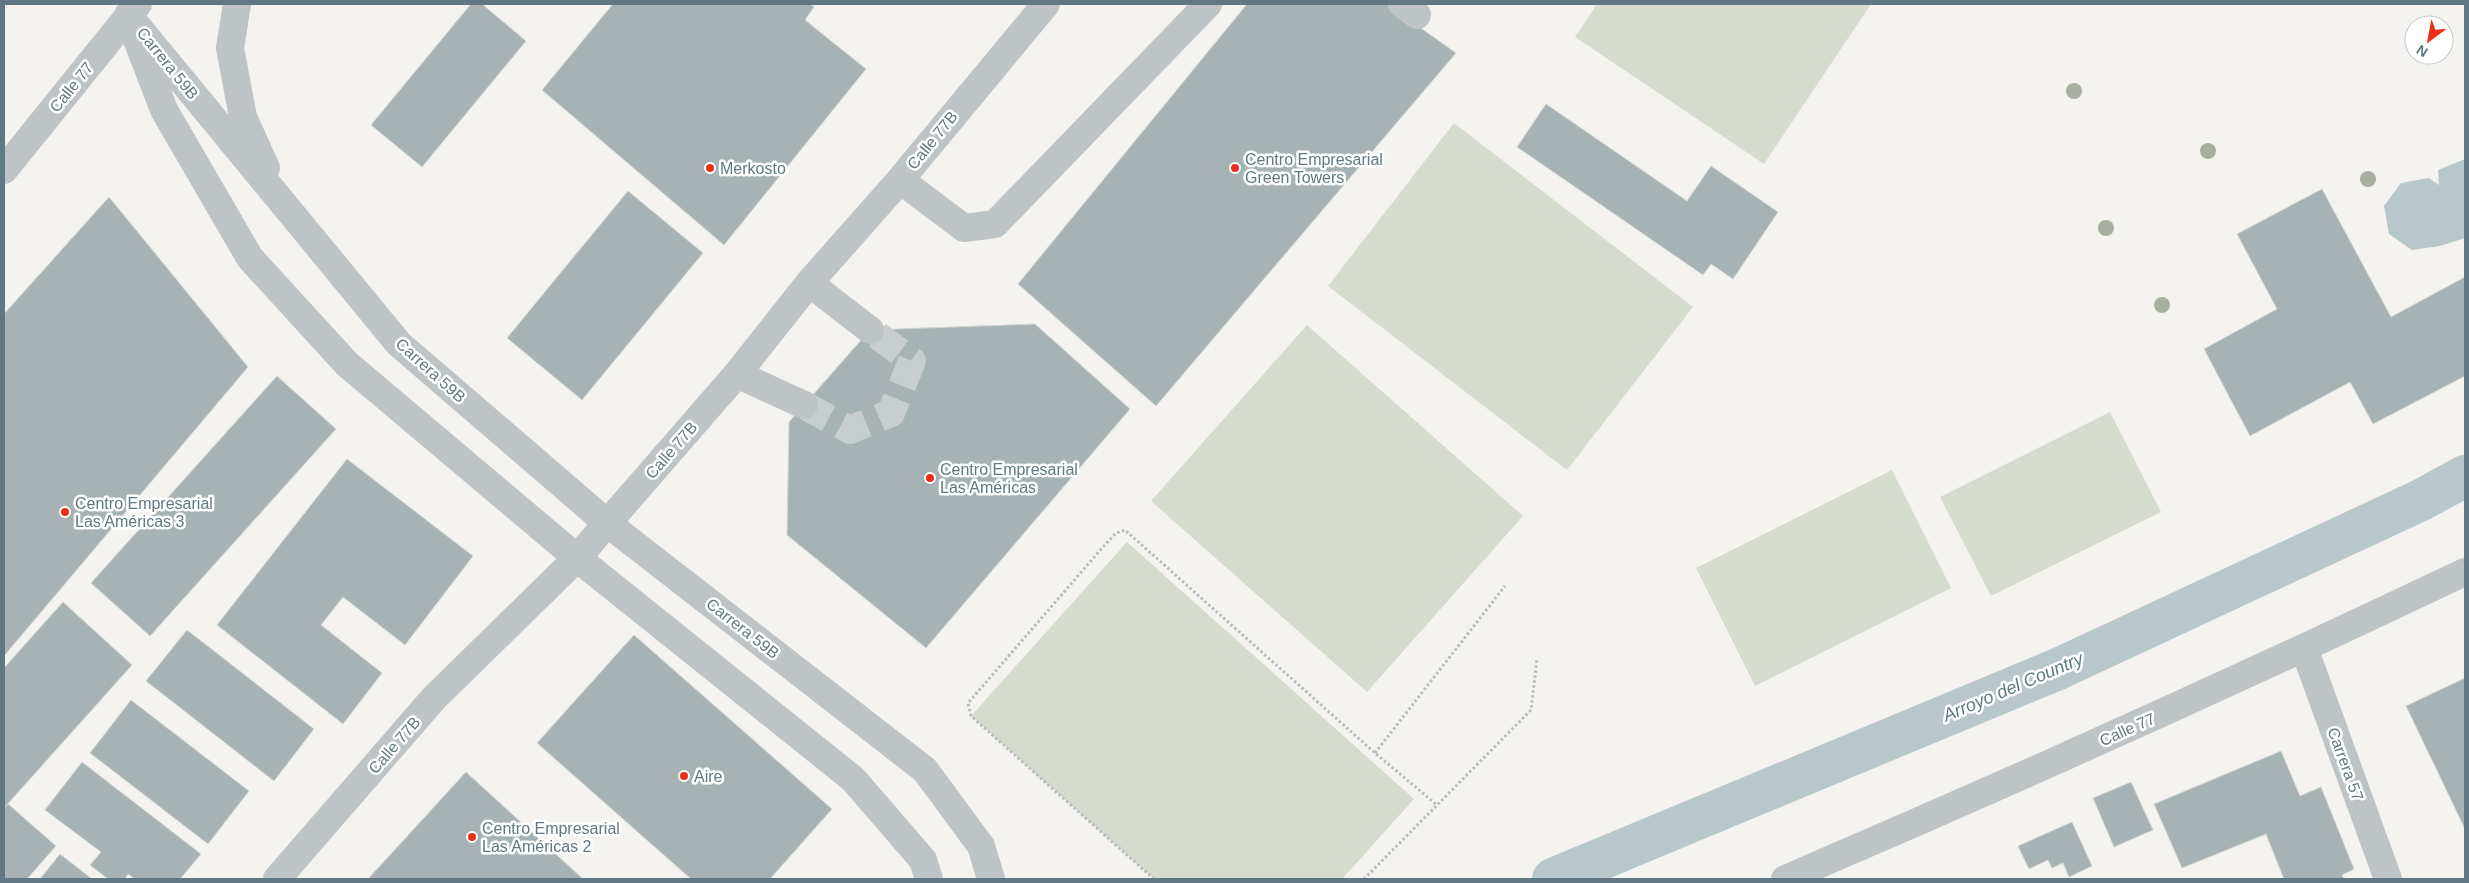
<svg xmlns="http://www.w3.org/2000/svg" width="2469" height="883" font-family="Arial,sans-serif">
<rect width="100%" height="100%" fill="#f4f3ef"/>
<path fill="#d6dbd0" d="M 1597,4 L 1871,4 L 1764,164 L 1575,37 Z
M 1454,123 L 1693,307 L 1567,470 L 1328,286 Z
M 1307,325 L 1523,516 L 1367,692 L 1151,501 Z
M 2110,412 L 2161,512 L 1991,596 L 1940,497 Z
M 1892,470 L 1951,588 L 1755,686 L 1696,568 Z
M 1127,542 L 1414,799 L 1342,879 L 1154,879 L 971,716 Z"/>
<path fill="#b7c7ca" d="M 2465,159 L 2465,238 L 2440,246 L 2412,250 L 2389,234 L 2384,206 L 2401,183 L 2429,178 L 2439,185 L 2438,170 Z"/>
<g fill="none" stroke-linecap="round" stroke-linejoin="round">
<path stroke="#b7c7ca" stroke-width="42" d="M 1553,879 L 2058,669 L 2421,500 L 2465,476"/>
</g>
<path fill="#a7b2b5" stroke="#d5d5d2" d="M 471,4 L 482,4 L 526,41 L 422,167 L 371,125 Z
M 613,4 L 810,4 L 814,7 L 805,20 L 866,69 L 724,245 L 542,90 Z
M 1247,4 L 1387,4 L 1456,53 L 1156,406 L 1018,284 Z
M 1546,104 L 1687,201 L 1711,166 L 1778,212 L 1733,279 L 1711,264 L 1703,275 L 1517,147 Z
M 2322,189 L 2391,317 L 2465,277 L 2465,376 L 2373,424 L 2350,382 L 2250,436 L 2204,349 L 2277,309 L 2237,234 Z
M 628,191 L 703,253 L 582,400 L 507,338 Z
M 109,197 L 248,367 L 4,656 L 4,314 Z
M 1035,324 L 1130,409 L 926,648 L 787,535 L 789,422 L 870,330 Z
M 277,376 L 336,429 L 150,636 L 91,583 Z
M 347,459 L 473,556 L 405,645 L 343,597 L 321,625 L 382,673 L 343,724 L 217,625 Z
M 63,602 L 132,665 L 4,808 L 4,668 Z
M 187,630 L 314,729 L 274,781 L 146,681 Z
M 634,635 L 832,809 L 770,879 L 691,879 L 537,743 Z
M 2465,678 L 2465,829 L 2406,706 Z
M 131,700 L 249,791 L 208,844 L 90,753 Z
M 2281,751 L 2300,796 L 2321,787 L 2354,869 L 2342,875 L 2344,879 L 2284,879 L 2266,834 L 2182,868 L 2154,804 Z
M 82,762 L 201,854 L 180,879 L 135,879 L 128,874 L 125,879 L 108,879 L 90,865 L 101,852 L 45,810 Z
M 466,772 L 583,879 L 368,879 Z
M 2131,782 L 2153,830 L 2114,847 L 2093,798 Z
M 8,804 L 56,846 L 27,879 L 4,879 L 4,808 Z
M 2072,822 L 2092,866 L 2069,877 L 2063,863 L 2052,868 L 2048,860 L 2029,869 L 2018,846 Z
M 60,854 L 92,879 L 40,879 Z"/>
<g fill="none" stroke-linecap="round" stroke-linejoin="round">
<path stroke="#c8cece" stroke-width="28" stroke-dasharray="28 14" stroke-linecap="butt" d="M 804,405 L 850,430 L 891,413 L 912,361 L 870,330"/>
<path stroke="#b8bcbe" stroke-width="3" stroke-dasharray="2.5 2.5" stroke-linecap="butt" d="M 1375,753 L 1505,586
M 1154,879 L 971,716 L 968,703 L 1103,547 L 1116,533 L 1125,530 L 1375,753 L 1437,805
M 1364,879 L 1531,710 L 1537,659"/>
<path stroke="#bec4c6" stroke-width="28" d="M 237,4 L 230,48 L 243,117 L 266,168
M 1402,4 L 1417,15
M 128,15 L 399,344 L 607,523 L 925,770 L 981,846 L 991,879
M 136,37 L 164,110 L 250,258 L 347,364 L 577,558 L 853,779 L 923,860 L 929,879
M 4,170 L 138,4
M 900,180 L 964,228 L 995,224 L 1208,4
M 809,283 L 870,330
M 737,374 L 804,405
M 2304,648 L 2388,879
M 277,879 L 434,698 L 577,558 L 737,374 L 809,283 L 900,180 L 1046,4
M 1785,879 C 2014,781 2240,679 2465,572"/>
</g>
<g fill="#a7b0a0">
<circle cx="2074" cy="91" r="8"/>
<circle cx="2208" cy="151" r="8"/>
<circle cx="2368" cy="179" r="8"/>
<circle cx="2106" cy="228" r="8"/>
<circle cx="2162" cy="305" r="8"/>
</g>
<g fill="#ec2e17" stroke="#fff" stroke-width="2">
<circle cx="710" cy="168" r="5"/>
<circle cx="1235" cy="168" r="5"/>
<circle cx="930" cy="478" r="5"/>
<circle cx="65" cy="512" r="5"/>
<circle cx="684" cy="776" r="5"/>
<circle cx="472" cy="837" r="5"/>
</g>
<g text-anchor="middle" stroke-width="5" stroke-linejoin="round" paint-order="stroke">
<g font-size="16" fill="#617882" stroke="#fff">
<text transform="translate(168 63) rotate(51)" y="6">Carrera 59B</text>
<text transform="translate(71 87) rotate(-51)" y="6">Calle 77</text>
<text transform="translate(932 140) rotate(-51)" y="6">Calle 77B</text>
<text transform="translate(431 370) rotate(42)" y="6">Carrera 59B</text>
<text transform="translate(671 450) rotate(-49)" y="6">Calle 77B</text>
<text transform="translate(743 628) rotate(38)" y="6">Carrera 59B</text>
<text transform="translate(2127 729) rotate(-24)" y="6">Calle 77</text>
<text transform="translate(394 745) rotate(-49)" y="6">Calle 77B</text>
<text transform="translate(2346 764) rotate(70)" y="6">Carrera 57</text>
</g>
<g font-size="16" fill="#617882" stroke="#fff" text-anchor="start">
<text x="1245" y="165">Centro Empresarial<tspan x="1245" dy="18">Green Towers</tspan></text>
<text x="720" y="174">Merkosto</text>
<text x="940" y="475">Centro Empresarial<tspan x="940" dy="18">Las Américas</tspan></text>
<text x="75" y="509">Centro Empresarial<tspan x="75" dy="18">Las Américas 3</tspan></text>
<text x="694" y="782">Aire</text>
<text x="482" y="834">Centro Empresarial<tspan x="482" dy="18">Las Américas 2</tspan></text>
</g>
<g font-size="18" font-style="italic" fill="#5c7b80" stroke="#fff">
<text transform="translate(2013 687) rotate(-23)" y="6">Arroyo del Country</text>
</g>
</g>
<rect width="2469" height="883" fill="none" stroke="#617882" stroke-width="10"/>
<g transform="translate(2429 40) rotate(212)"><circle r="24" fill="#ffffff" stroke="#c0c9cd"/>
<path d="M0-4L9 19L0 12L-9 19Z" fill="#ec2e17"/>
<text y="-8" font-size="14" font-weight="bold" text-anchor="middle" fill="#617882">N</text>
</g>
</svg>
